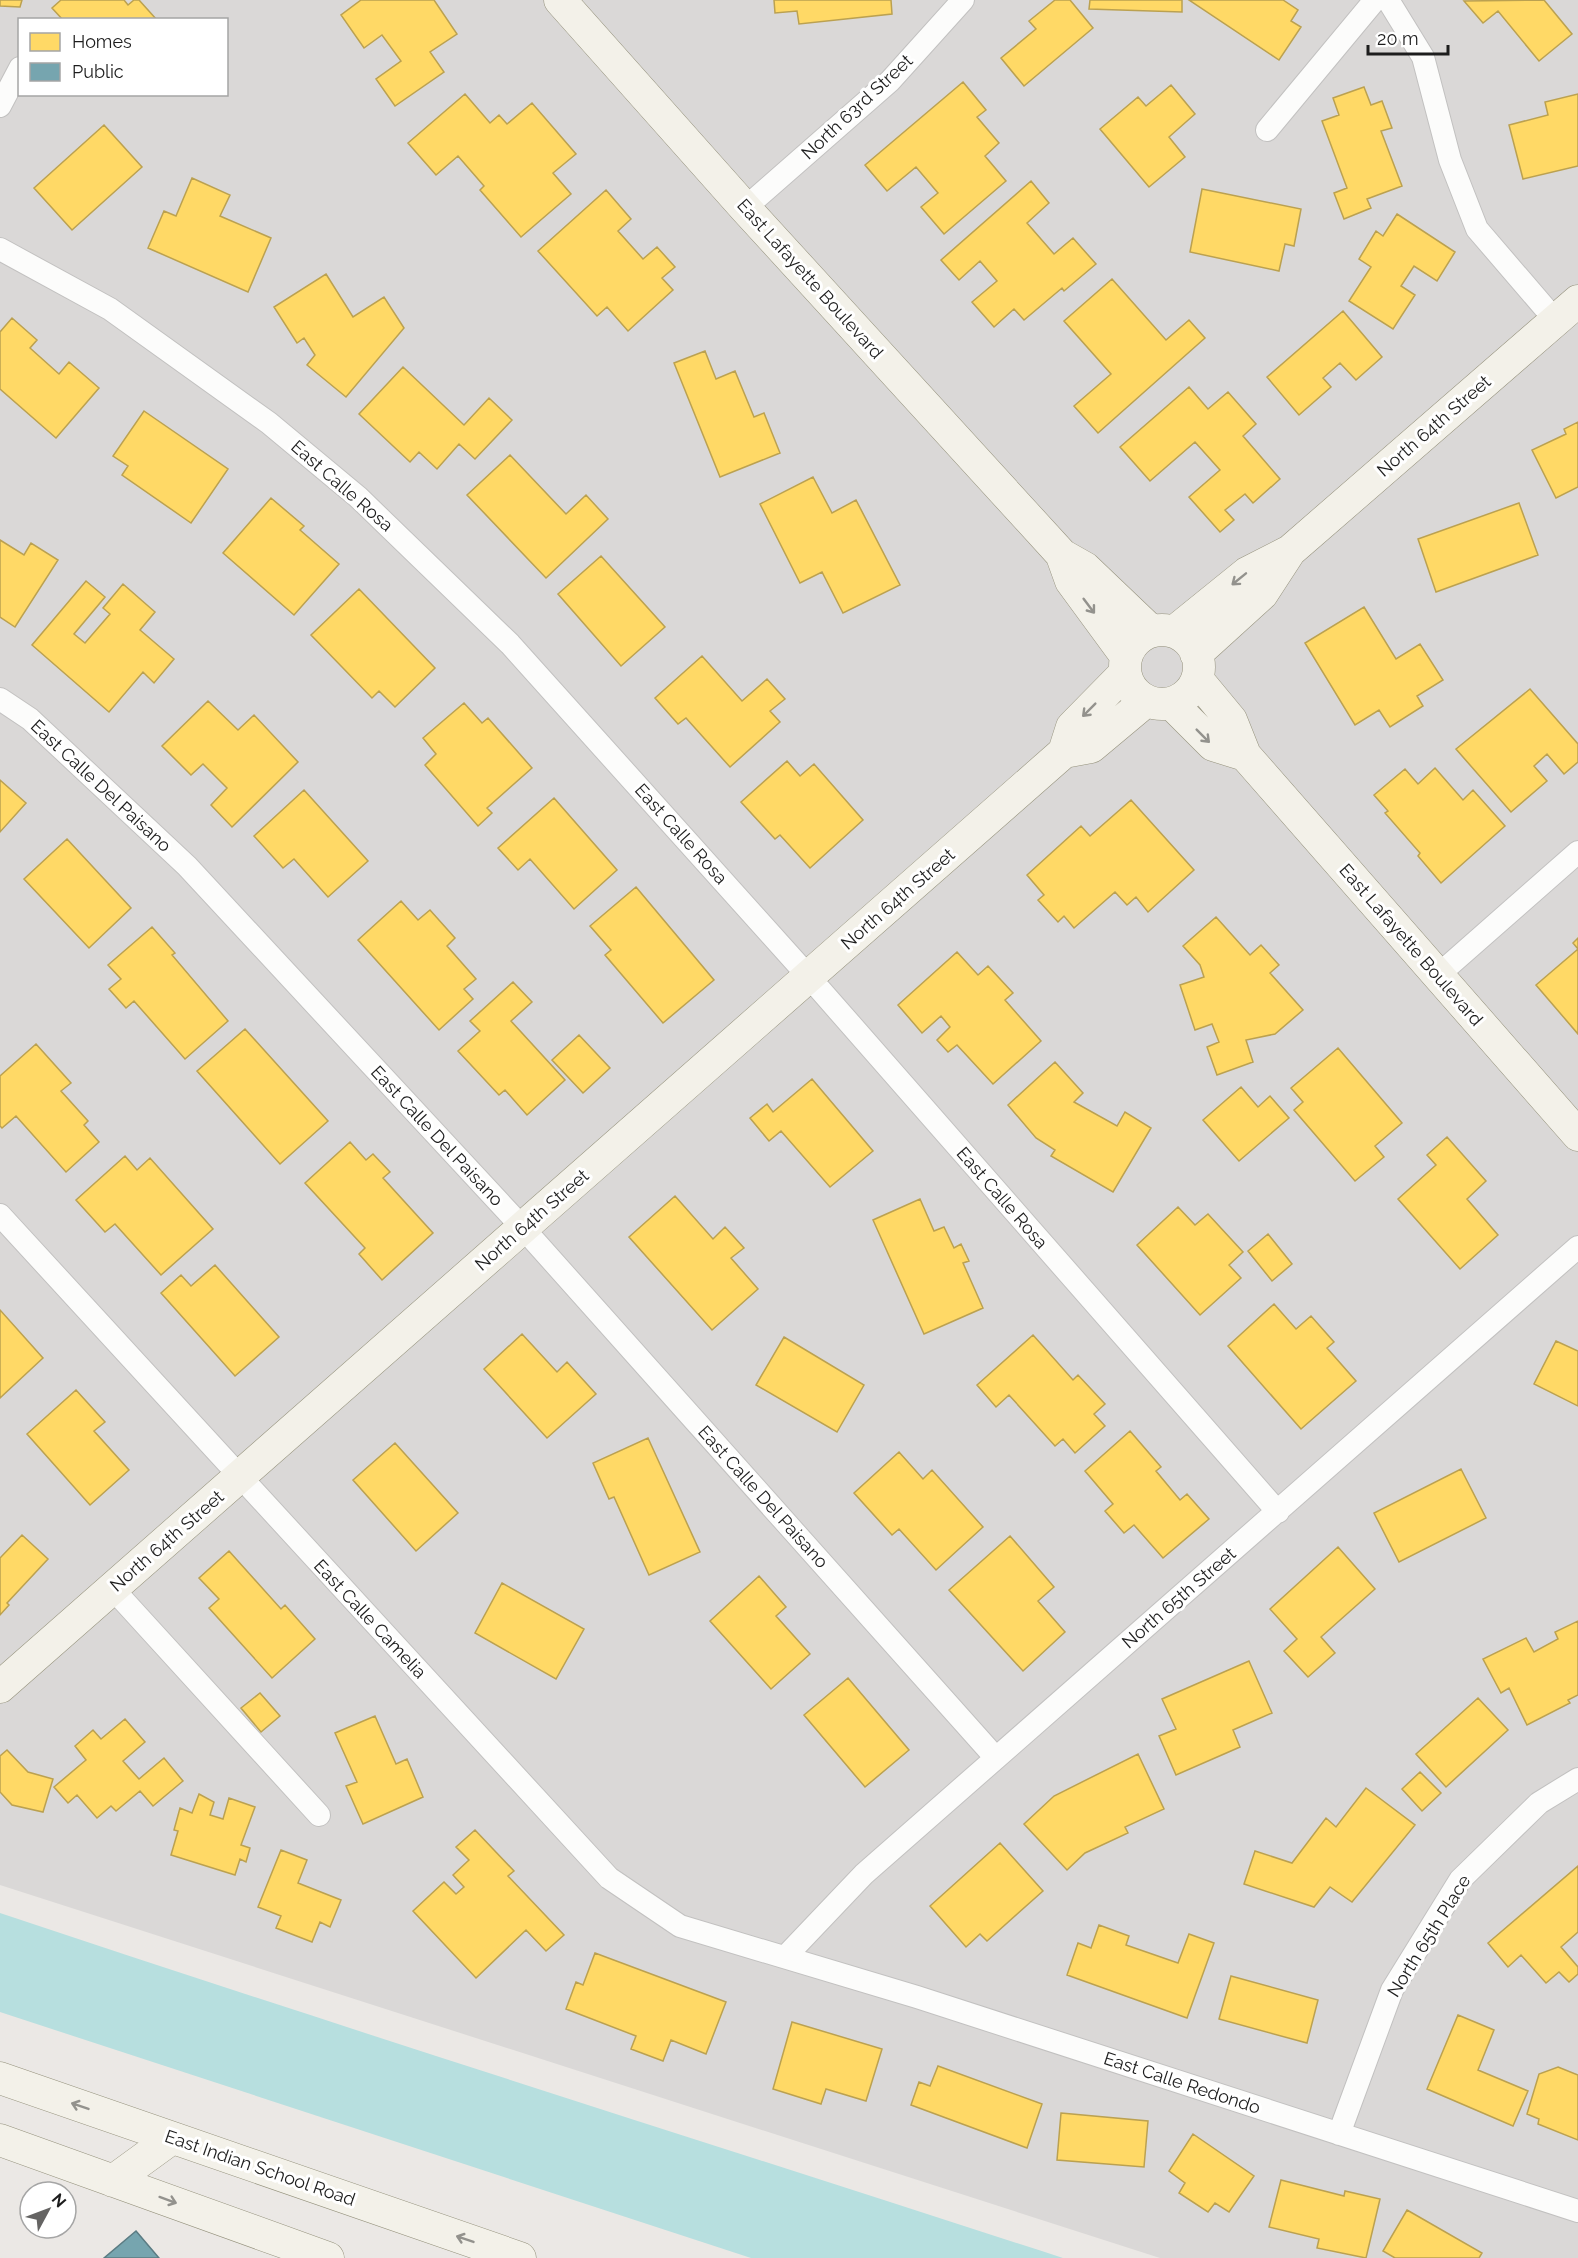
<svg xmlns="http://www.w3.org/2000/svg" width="1578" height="2258" font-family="Raleway,sans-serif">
<rect width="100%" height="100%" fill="#ebe8e5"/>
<path fill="#dad8d7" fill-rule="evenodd" d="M 0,0 L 1578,0 L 1578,2258 L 1160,2258 L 0,1885 ZM 20,20 L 226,20 L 226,94 L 20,94 Z"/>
<path fill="#b7dfdf" d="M 0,1913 C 353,2031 709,2143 1063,2258 L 751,2258 L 0,2012 Z"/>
<path fill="#ffd966" stroke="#bba150" stroke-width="1.5" d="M 0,0 L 22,0 L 20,7 L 0,6 Z
M 61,0 L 124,0 L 128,5 L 134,0 L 139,0 L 157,20 L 63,20 L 52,8 Z
M 361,0 L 434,0 L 457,34 L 430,52 L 444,72 L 395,106 L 376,79 L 401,61 L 382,35 L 364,48 L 341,15 Z
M 774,0 L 891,0 L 892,14 L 799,24 L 797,11 L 775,13 Z
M 1055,0 L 1070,0 L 1093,28 L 1024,86 L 1001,58 L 1036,29 L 1029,21 Z
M 1090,0 L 1182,0 L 1182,12 L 1089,9 Z
M 1189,0 L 1283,0 L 1298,10 L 1291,21 L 1301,27 L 1279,60 Z
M 1544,0 L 1572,34 L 1539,61 L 1498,11 L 1483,23 L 1464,1 Z
M 963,82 L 986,110 L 977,117 L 999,143 L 985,156 L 1006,181 L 944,234 L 921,207 L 938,193 L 916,167 L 887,191 L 865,165 Z
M 1171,85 L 1195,114 L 1169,137 L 1185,157 L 1149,187 L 1100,129 L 1138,97 L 1146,106 Z
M 1364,87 L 1371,105 L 1382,101 L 1392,128 L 1381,131 L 1402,186 L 1367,199 L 1371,208 L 1344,219 L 1334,193 L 1347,188 L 1322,121 L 1339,115 L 1333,98 Z
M 465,94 L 490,123 L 499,115 L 507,124 L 532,103 L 576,154 L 553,173 L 571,194 L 521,237 L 480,190 L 484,186 L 458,156 L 436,175 L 408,143 Z
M 1578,94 L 1578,166 L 1523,179 L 1509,125 L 1548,115 L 1545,102 Z
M 104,125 L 142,167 L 72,230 L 34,188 Z
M 192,178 L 230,195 L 220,216 L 271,238 L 248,292 L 148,248 L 164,211 L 176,216 Z
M 1031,181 L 1049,203 L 1027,223 L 1054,254 L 1073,238 L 1096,264 L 1064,291 L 1062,288 L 1024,320 L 1014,309 L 994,327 L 972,302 L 997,281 L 980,261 L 959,280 L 941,260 Z
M 1202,189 L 1301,209 L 1294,246 L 1285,244 L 1279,271 L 1190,252 Z
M 606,190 L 631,219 L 618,231 L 643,259 L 657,247 L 675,267 L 662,278 L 673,290 L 628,331 L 607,307 L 597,316 L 538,251 Z
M 1397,214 L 1455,252 L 1437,281 L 1414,266 L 1401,286 L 1415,295 L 1393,329 L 1349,301 L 1371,267 L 1359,259 L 1376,231 L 1383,236 Z
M 326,274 L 353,317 L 384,297 L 404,328 L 346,397 L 307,365 L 315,355 L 304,338 L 297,343 L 274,307 Z
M 1112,279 L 1166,340 L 1189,320 L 1205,338 L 1098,433 L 1074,406 L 1111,374 L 1064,321 Z
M 1343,311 L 1382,357 L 1356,380 L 1340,363 L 1323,378 L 1331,387 L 1299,415 L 1267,377 Z
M 12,318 L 37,340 L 30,348 L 59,374 L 69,362 L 99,388 L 56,438 L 0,389 L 0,332 Z
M 705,351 L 716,379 L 735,371 L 754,417 L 764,413 L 780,453 L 720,477 L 674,363 Z
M 403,367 L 464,425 L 489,398 L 512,420 L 475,459 L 459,444 L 437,469 L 419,452 L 410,462 L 359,414 Z
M 1189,387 L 1208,409 L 1228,392 L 1256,424 L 1243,436 L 1280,479 L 1253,503 L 1245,494 L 1225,510 L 1234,520 L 1220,532 L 1189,497 L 1220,470 L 1195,442 L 1150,481 L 1120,447 Z
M 144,411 L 228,469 L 191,523 L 122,475 L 128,466 L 113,456 Z
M 1578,422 L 1578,487 L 1556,498 L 1532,450 L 1566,434 L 1564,429 Z
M 510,455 L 566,514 L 586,495 L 608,519 L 546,578 L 467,495 Z
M 813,477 L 832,513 L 856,500 L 900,585 L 843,613 L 822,572 L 800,583 L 760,504 Z
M 271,498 L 304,526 L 300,530 L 339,564 L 294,615 L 223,553 Z
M 1519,503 L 1538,555 L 1436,592 L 1418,539 Z
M 0,540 L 24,555 L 31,543 L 58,560 L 15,627 L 0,617 Z
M 601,556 L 665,627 L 621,666 L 558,594 Z
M 86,581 L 105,597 L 74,634 L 85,643 L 110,614 L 103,608 L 123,584 L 155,612 L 140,630 L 174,659 L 154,683 L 143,672 L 109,712 L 32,645 Z
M 359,589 L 435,668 L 395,707 L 379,691 L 372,698 L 311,635 Z
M 1364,607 L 1396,659 L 1420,644 L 1443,680 L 1417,696 L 1423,706 L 1390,727 L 1379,710 L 1355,725 L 1305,643 Z
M 702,656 L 742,701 L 767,679 L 785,699 L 770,711 L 780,722 L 730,767 L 686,718 L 678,724 L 655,698 Z
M 1530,689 L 1578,744 L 1578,762 L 1564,774 L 1547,754 L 1534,766 L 1547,781 L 1511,812 L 1456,749 Z
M 208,701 L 238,730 L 254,715 L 298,762 L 232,827 L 211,805 L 227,788 L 203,764 L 191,775 L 162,746 Z
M 464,703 L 482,723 L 488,718 L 532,768 L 487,808 L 492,813 L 478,826 L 425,765 L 436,754 L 423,738 Z
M 787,761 L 800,776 L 814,764 L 863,820 L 810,868 L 780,835 L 775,839 L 741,802 Z
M 1435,768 L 1463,800 L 1473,790 L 1505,826 L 1441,883 L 1418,856 L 1420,853 L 1385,813 L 1388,811 L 1374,795 L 1405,769 L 1418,784 Z
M 0,780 L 26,803 L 0,832 Z
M 304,790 L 368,861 L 328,897 L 294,859 L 283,868 L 254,836 Z
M 554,798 L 617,870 L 574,909 L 530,859 L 518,870 L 498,848 Z
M 1131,800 L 1194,870 L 1148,912 L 1136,897 L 1127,905 L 1115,892 L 1074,928 L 1064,916 L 1058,922 L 1038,900 L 1044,895 L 1027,875 L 1081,826 L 1090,836 Z
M 67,839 L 131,908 L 89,948 L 24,879 Z
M 636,887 L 714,980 L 663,1023 L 605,955 L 611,950 L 590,926 Z
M 401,901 L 418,920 L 430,910 L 455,938 L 447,946 L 476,979 L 464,989 L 473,999 L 439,1030 L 358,940 Z
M 1216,917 L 1250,955 L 1261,945 L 1279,965 L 1270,973 L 1303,1010 L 1275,1034 L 1246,1040 L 1253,1062 L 1217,1075 L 1207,1047 L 1219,1042 L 1212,1024 L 1195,1030 L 1180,985 L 1204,977 L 1200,965 L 1183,946 Z
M 152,927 L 175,953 L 172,955 L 228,1021 L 185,1059 L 134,1001 L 126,1008 L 109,989 L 121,979 L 108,965 Z
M 1578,938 L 1578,1034 L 1536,985 L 1578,949 L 1573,943 Z
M 957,952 L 978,975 L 988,966 L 1013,993 L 1005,1000 L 1041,1041 L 993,1084 L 957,1045 L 948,1052 L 937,1040 L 950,1027 L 941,1016 L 922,1033 L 898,1005 Z
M 513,982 L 532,1002 L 511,1021 L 565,1080 L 527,1115 L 505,1090 L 499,1095 L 458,1051 L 480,1031 L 470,1021 Z
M 245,1029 L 328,1121 L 280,1164 L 197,1071 Z
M 579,1035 L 610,1068 L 583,1093 L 552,1060 Z
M 36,1044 L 71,1083 L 61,1091 L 88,1121 L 84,1125 L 99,1142 L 66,1172 L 16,1116 L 2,1128 L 0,1126 L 0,1076 Z
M 1338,1048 L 1402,1123 L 1375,1146 L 1384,1157 L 1355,1181 L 1294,1110 L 1303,1102 L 1291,1088 Z
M 1055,1062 L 1083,1093 L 1074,1102 L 1117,1126 L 1125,1112 L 1151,1128 L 1113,1192 L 1051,1156 L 1055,1150 L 1036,1138 L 1008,1105 Z
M 812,1079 L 873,1151 L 830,1187 L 781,1131 L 769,1141 L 750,1118 L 767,1104 L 773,1112 Z
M 1241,1087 L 1258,1107 L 1270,1096 L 1289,1118 L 1239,1161 L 1203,1120 Z
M 1447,1137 L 1486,1181 L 1467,1199 L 1498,1235 L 1460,1269 L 1398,1199 L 1436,1165 L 1427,1155 Z
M 350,1142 L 366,1160 L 373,1154 L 390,1172 L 383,1178 L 433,1233 L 382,1280 L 359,1254 L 365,1248 L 305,1183 Z
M 125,1156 L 137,1170 L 150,1158 L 213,1229 L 161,1275 L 115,1224 L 105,1232 L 76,1200 Z
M 675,1196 L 713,1239 L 725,1227 L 744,1248 L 731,1258 L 758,1289 L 712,1330 L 629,1237 Z
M 920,1199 L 934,1231 L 944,1227 L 954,1248 L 961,1244 L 969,1261 L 963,1263 L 983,1308 L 924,1334 L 873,1220 Z
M 1178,1207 L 1195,1225 L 1208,1214 L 1243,1252 L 1229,1265 L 1241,1278 L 1200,1315 L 1137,1245 Z
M 1268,1234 L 1292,1264 L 1272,1281 L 1248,1251 Z
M 215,1265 L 279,1337 L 235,1376 L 161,1293 L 181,1275 L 191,1286 Z
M 1274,1304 L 1296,1329 L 1311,1316 L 1334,1342 L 1327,1348 L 1356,1381 L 1301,1429 L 1228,1346 Z
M 0,1310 L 43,1358 L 0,1398 Z
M 522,1334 L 557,1372 L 567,1362 L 596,1394 L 547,1438 L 484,1369 Z
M 1033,1335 L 1073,1380 L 1078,1375 L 1105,1404 L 1094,1414 L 1105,1426 L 1075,1453 L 1063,1439 L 1055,1446 L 1009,1395 L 996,1407 L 977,1385 Z
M 784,1337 L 864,1385 L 837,1432 L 756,1385 Z
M 1556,1341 L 1578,1351 L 1578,1406 L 1534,1384 Z
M 76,1390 L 105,1422 L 94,1431 L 129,1470 L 90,1505 L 27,1434 Z
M 1130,1431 L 1161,1467 L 1156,1471 L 1180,1500 L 1187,1494 L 1209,1519 L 1163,1558 L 1134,1525 L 1124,1533 L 1105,1511 L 1113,1504 L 1085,1471 Z
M 648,1438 L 700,1552 L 649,1575 L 614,1497 L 609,1499 L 593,1463 Z
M 395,1443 L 458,1513 L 416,1551 L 353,1480 Z
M 899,1452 L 923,1479 L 932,1470 L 983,1527 L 936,1570 L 899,1529 L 892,1535 L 854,1493 Z
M 1461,1469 L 1486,1518 L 1399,1562 L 1374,1513 Z
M 22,1535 L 48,1559 L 7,1603 L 9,1605 L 0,1615 L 0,1558 Z
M 1010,1536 L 1054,1587 L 1038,1601 L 1065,1632 L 1023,1671 L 949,1590 Z
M 1338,1547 L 1375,1589 L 1321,1637 L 1335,1653 L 1308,1677 L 1284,1651 L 1297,1639 L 1270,1609 Z
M 229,1551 L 281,1609 L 285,1605 L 315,1639 L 272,1678 L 209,1608 L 219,1599 L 199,1578 Z
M 759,1576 L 786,1607 L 776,1616 L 810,1654 L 771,1689 L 710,1621 Z
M 502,1583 L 584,1629 L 556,1679 L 475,1633 Z
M 1578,1621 L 1578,1695 L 1568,1700 L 1570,1703 L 1527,1725 L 1509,1688 L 1501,1693 L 1483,1659 L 1526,1638 L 1534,1652 L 1558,1639 L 1555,1632 Z
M 1249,1661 L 1272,1713 L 1233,1730 L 1240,1747 L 1176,1775 L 1159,1736 L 1176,1729 L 1162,1699 Z
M 848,1678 L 909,1750 L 865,1787 L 804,1715 Z
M 260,1693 L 280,1716 L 261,1732 L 241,1708 Z
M 1478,1698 L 1508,1730 L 1446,1787 L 1416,1754 Z
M 375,1716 L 396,1764 L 407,1759 L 423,1797 L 363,1824 L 346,1786 L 357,1782 L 335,1733 Z
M 125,1719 L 145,1742 L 123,1761 L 139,1779 L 164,1758 L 183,1781 L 153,1806 L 140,1791 L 116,1811 L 111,1806 L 97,1818 L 77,1795 L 68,1803 L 54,1787 L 86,1760 L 75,1746 L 93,1730 L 101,1739 Z
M 7,1750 L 28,1772 L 53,1779 L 43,1812 L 12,1805 L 0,1792 L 0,1756 Z
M 1138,1754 L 1164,1809 L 1125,1827 L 1128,1833 L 1085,1853 L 1067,1870 L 1024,1824 L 1054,1796 Z
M 1420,1772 L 1441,1793 L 1422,1811 L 1402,1789 Z
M 1366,1788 L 1415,1825 L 1352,1902 L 1330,1887 L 1314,1907 L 1244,1884 L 1255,1851 L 1292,1863 L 1326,1818 L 1336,1827 Z
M 199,1794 L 214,1802 L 210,1815 L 223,1819 L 229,1798 L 255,1807 L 241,1845 L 250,1848 L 246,1862 L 240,1859 L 235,1875 L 171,1855 L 178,1831 L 174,1830 L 180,1808 L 192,1813 Z
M 475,1830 L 514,1871 L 508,1876 L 564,1935 L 546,1951 L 526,1930 L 476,1978 L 413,1911 L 444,1882 L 456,1894 L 464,1887 L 453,1875 L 469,1860 L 456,1847 Z
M 1000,1843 L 1043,1891 L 987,1941 L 980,1934 L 966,1947 L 930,1906 Z
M 281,1850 L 307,1860 L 298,1883 L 341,1900 L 330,1927 L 320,1922 L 312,1942 L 276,1928 L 281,1916 L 258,1907 Z
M 1578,1866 L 1578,1932 L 1561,1947 L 1578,1967 L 1578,1974 L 1569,1982 L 1559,1972 L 1546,1983 L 1521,1955 L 1508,1967 L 1488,1943 Z
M 1099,1925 L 1129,1936 L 1126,1945 L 1178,1963 L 1189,1934 L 1214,1943 L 1187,2018 L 1067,1975 L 1078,1943 L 1091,1948 Z
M 595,1953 L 726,2002 L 706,2054 L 671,2040 L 663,2061 L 631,2049 L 636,2036 L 566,2009 L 576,1982 L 583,1985 Z
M 1231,1976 L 1318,2000 L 1307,2043 L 1219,2019 Z
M 1458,2015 L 1494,2030 L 1478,2070 L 1528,2091 L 1513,2126 L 1427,2089 Z
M 792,2022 L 882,2049 L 866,2101 L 826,2089 L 821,2104 L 773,2089 Z
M 938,2066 L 1042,2104 L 1027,2148 L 911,2105 L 919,2082 L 930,2086 Z
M 1558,2067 L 1578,2075 L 1578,2140 L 1538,2124 L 1539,2119 L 1527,2114 L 1539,2074 Z
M 1061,2113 L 1148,2121 L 1144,2167 L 1057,2160 Z
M 1193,2134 L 1254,2176 L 1229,2212 L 1215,2203 L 1208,2212 L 1179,2193 L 1185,2183 L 1169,2171 Z
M 1281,2180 L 1344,2196 L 1345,2191 L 1380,2199 L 1366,2258 L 1317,2248 L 1319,2239 L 1269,2227 Z
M 1407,2210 L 1482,2253 L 1479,2258 L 1395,2258 L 1383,2251 Z"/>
<path fill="#76a5af" stroke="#5b7c83" stroke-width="1.5" d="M 136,2231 L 159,2258 L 104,2258 Z"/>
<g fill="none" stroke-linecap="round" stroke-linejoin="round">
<g stroke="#c2c1c0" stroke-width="24">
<path id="street" d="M 1388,0 L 1423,57 L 1450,160 L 1477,229 L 1556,321
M 0,106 L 20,68
M 1267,130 L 1375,0
M 745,208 L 890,81 L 963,0
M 0,249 L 110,309 L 269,423 L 358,497 L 510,644 L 809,977 L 1278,1512
M 0,699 L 30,719 L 187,866 L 523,1228 L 995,1757
M 1437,976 L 1578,852
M 0,1215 L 609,1878 L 680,1926 L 917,1997 L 1578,2211
M 113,1589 L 319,1815
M 786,1956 L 864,1874 L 1578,1247
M 1339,2134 L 1392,1990 L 1460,1880 L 1539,1803 L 1578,1779"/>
</g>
<g stroke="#95927d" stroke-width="33">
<path id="secondary" d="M 560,0 L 745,208 L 1062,555 L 1085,568 L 1151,631
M 1062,556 L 1071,581 L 1126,656
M1125 667a37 37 0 1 1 74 0a37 37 0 1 1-74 0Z
M 1174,632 L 1247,573 L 1290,551 L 1578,301
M 1196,654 L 1262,594 L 1290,551
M 1197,679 L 1231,720 L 1245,755 L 1578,1135
M 1171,703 L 1213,745 L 1245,755
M 1064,752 L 1072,727 L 1125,673
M 0,1687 L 1064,752 L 1091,747 L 1146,701
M 0,2078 L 520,2258
M 0,2140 L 328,2258
M 113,2181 L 172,2138"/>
</g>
<use href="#street" stroke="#fcfcfb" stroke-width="22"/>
<use href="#secondary" stroke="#f3f1e9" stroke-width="32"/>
</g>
<defs><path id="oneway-shaft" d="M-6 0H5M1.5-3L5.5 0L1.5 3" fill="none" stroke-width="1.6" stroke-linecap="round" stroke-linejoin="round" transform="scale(1.5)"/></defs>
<g stroke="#93928d">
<use href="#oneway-shaft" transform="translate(1239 579) rotate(141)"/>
<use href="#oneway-shaft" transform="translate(1089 606) rotate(53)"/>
<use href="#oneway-shaft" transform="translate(1089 710) rotate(135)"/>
<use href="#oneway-shaft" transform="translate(1203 736) rotate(45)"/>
<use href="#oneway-shaft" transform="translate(80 2106) rotate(-161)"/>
<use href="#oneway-shaft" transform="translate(168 2200) rotate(20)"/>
<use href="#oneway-shaft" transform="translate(465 2239) rotate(-161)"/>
</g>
<g text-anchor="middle" stroke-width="6" stroke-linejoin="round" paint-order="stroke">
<g font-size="18" fill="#1d1d1d" stroke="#fff">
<text transform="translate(857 107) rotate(-43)" y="6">North 63rd Street</text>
<text transform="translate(810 279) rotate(48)" y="6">East Lafayette Boulevard</text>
<text transform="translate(1434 426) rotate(-41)" y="6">North 64th Street</text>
<text transform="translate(342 486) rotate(41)" y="6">East Calle Rosa</text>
<text transform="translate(101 786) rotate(43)" y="6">East Calle Del Paisano</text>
<text transform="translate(681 834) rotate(48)" y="6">East Calle Rosa</text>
<text transform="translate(898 899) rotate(-41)" y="6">North 64th Street</text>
<text transform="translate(1411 945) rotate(49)" y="6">East Lafayette Boulevard</text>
<text transform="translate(437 1136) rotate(47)" y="6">East Calle Del Paisano</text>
<text transform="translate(1002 1198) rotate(49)" y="6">East Calle Rosa</text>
<text transform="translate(532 1220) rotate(-41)" y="6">North 64th Street</text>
<text transform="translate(763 1497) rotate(48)" y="6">East Calle Del Paisano</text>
<text transform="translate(167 1541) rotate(-41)" y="6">North 64th Street</text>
<text transform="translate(1179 1598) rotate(-41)" y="6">North 65th Street</text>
<text transform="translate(370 1619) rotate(47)" y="6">East Calle Camelia</text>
<text transform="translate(1429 1936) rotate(-58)" y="6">North 65th Place</text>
<text transform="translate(1182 2083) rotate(18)" y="6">East Calle Redondo</text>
<text transform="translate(260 2168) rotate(19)" y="6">East Indian School Road</text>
</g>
</g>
<rect x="18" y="18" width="210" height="78" fill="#ffffff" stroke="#a5a5a5" stroke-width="1.5"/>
<rect x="30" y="33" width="30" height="18" fill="#ffd966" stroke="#a5a5a5" stroke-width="1.5"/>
<text x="72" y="48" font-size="18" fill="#1d1d1d">Homes</text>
<rect x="30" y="63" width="30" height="18" fill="#76a5af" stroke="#a5a5a5" stroke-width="1.5"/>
<text x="72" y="78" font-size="18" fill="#1d1d1d">Public</text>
<g transform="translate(48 2210) rotate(49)"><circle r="28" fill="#ffffff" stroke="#a5a5a5" stroke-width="1.5"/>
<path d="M0-4.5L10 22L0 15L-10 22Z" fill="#656463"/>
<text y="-9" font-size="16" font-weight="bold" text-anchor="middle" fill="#1d1d1d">N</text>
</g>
<path d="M1368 45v9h80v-9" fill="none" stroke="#1d1d1d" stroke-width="3"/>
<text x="1377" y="45" font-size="18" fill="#1d1d1d" stroke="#ffffff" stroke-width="4.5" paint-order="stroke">20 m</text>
</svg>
